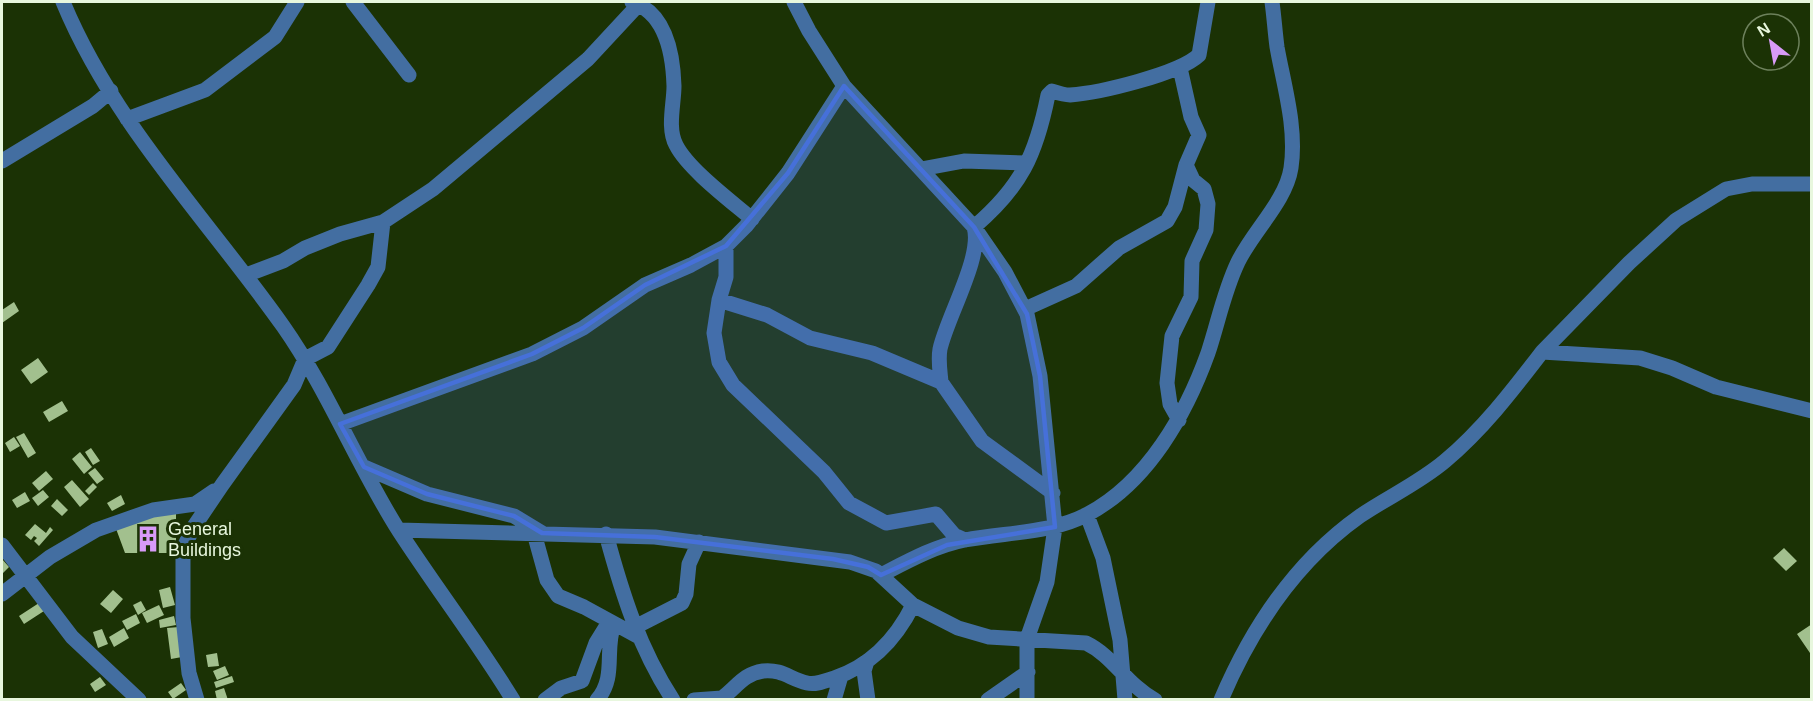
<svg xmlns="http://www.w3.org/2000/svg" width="1813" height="701" font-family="Helvetica,sans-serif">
<rect width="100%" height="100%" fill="#1b3205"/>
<path fill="#a2c08e" d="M 14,302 L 19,311 L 2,323 L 2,310 Z
M 38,358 L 48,372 L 31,384 L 21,370 Z
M 62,401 L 68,411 L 49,422 L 43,412 Z
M 24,433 L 36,453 L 28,458 L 16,437 Z
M 14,437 L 20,446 L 10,452 L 5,443 Z
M 91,448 L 100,461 L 93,465 L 85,452 Z
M 80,452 L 92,467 L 84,474 L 72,459 Z
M 95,468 L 104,479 L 97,484 L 88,473 Z
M 46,471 L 53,479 L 39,491 L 32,483 Z
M 72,480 L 89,499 L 80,507 L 64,487 Z
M 93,483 L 97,487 L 89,495 L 85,491 Z
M 43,490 L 49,497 L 38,506 L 32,498 Z
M 25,492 L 30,501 L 17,508 L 12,500 Z
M 121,495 L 125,504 L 112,511 L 107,503 Z
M 57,499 L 68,510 L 62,516 L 51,506 Z
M 147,514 L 176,514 L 176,553 L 125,553 L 115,526 Z
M 35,524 L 46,533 L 50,527 L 53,530 L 39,546 L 34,541 L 37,538 L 34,536 L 31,540 L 25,535 Z
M 1784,548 L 1797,561 L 1786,571 L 1773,558 Z
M 2,559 L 9,567 L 2,574 Z
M 170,587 L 175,605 L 163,608 L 159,590 Z
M 113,590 L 123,599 L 111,613 L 100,604 Z
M 141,601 L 146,610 L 138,615 L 133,605 Z
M 39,603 L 44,611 L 24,624 L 19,616 Z
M 159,605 L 164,615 L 147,623 L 142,613 Z
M 136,614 L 140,623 L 127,630 L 122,621 Z
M 174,616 L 176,625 L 160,628 L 159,620 Z
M 1812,624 L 1812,652 L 1810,653 L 1797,634 Z
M 179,627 L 182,657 L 171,659 L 167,628 Z
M 124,628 L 129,638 L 114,647 L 109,637 Z
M 102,629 L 108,644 L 98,648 L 93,632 Z
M 217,653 L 219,666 L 208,667 L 206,655 Z
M 225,666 L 229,675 L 217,680 L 213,671 Z
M 232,676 L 234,682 L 216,688 L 214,682 Z
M 100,677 L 106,685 L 95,692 L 90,684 Z
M 181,683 L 186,690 L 173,699 L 168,692 Z
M 224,688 L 228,700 L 217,700 L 215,691 Z"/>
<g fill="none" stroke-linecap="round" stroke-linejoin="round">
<path stroke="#436ea1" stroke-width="15" d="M 63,2 C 113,123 208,220 283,326 C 328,390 357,465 399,531 C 436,588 477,641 513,700
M 353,2 L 409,75
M 632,2 C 666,13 673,53 674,86 C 674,104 667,128 676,145 C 688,169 731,201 752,219
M 794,2 L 809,31 L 844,86 L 974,227 L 1005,272 L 1027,314 L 1040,376 L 1055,527 L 1047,582 L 1027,639 L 1027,700
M 127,119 L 205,90 L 275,37 L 297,2
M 2,161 L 93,106 L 111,91
M 921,169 L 964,161 L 1027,163
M 726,246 L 726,277 L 719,300 L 714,333 L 719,362 L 733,385 L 824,472 L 849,503 L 886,523 L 936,514 L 954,535 L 965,540
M 246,275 L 283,261 L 305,248 L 340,234 L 383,222 L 433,189 L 588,59 L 641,2
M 719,300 L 767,315 L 810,338 L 872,353 L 941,382 L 982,441 L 1053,493
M 1025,309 L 1076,286 L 1119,248 L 1167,221 L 1175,207 L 1186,165 L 1199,135 L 1191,117 L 1180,68
M 1542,352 L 1629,263 L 1676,220 L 1726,189 L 1752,184 L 1812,184
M 941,382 C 940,371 938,360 940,349 C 947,317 983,256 974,227 C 1021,187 1036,155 1048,95 L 1052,91 C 1058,93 1064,95 1070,95 C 1099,93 1179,74 1199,55 L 1208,2
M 1179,420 L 1170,404 L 1167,383 L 1172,336 L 1191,297 L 1192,261 L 1206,230 L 1208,204 L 1204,189 L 1193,180 L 1186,165
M 340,424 L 532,354 L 583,328 L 645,285 L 691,265 L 726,246 L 746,226 L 788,173 L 844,86
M 364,467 L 427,494 L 514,516 L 542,533
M 1087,515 L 1103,558 L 1120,640 L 1125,700
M 399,530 L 655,537 L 850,562 L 876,571 L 913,605 L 958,628 L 989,637 L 1086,643 C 1113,656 1126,684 1155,700
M 534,533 L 547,580 L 558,596 L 584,607 L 639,637
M 606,534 C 622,593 639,648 673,700
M 2,545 L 72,637 L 139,700
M 881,575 C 908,561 935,546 965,540 C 1006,532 1050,534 1088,514 C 1148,482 1186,414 1208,353 C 1218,323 1224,291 1238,262 C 1253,231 1286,201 1291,168 C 1297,128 1284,86 1277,47 C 1275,32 1274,16 1272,2
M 2,594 L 50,557 L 96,530 L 153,510 L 195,504 L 214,491
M 635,627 L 682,603 L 686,594 L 689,564 L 699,542
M 867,661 L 864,671 L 868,700
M 197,700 L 189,673 L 183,618 L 183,559 L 185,545 L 193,528 L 222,485 L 294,385 L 305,359 L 328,347 L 368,285 L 378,267 L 383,222
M 545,700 L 561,688 L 582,681 L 596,643 L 609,622
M 597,700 C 617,677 604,650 614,624
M 694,700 L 722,698 C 737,687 743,674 763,671 C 782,669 790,679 807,683 C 816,685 825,681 834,678 C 870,666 896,639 913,605
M 834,700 L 841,676
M 988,700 L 1028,672
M 1221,700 C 1252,627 1295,562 1360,516 C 1388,497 1419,483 1445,461 C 1483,429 1512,391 1542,352 L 1640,358 L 1672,368 L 1716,387 L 1812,411"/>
</g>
<path fill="#4670d9" fill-opacity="0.2" stroke="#4670d9" stroke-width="4.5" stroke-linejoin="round" d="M 844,86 L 974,227 L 1027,314 L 1040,376 L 1055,527 L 947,545 L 881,575 L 868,567 L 833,559 L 655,537 L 542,533 L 514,516 L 427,494 L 364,467 L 340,424 L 532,354 L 583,328 L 645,285 L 726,246 L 788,173 Z"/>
<defs>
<g id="building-bare" transform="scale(2.07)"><path d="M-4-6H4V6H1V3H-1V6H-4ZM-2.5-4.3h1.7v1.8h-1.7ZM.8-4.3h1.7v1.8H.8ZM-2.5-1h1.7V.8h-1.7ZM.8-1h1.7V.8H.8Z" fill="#d89bf8" stroke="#1b3205" stroke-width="2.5" paint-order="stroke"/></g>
</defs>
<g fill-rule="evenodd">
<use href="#building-bare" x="148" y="539"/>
</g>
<g text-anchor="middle" stroke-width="6" stroke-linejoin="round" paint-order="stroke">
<g font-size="18" fill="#e8f7de" stroke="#1b3205" text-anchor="start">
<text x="168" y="535">General<tspan x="168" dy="21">Buildings</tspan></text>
</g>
</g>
<rect width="1813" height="701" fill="none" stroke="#e8f7de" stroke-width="6"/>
<g transform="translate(1771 42) rotate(329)"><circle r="28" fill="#1b3205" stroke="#6d815c" stroke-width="1.5"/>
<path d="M0-4.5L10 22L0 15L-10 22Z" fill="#d89bf8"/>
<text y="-9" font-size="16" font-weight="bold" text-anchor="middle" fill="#e8f7de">N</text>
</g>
</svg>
